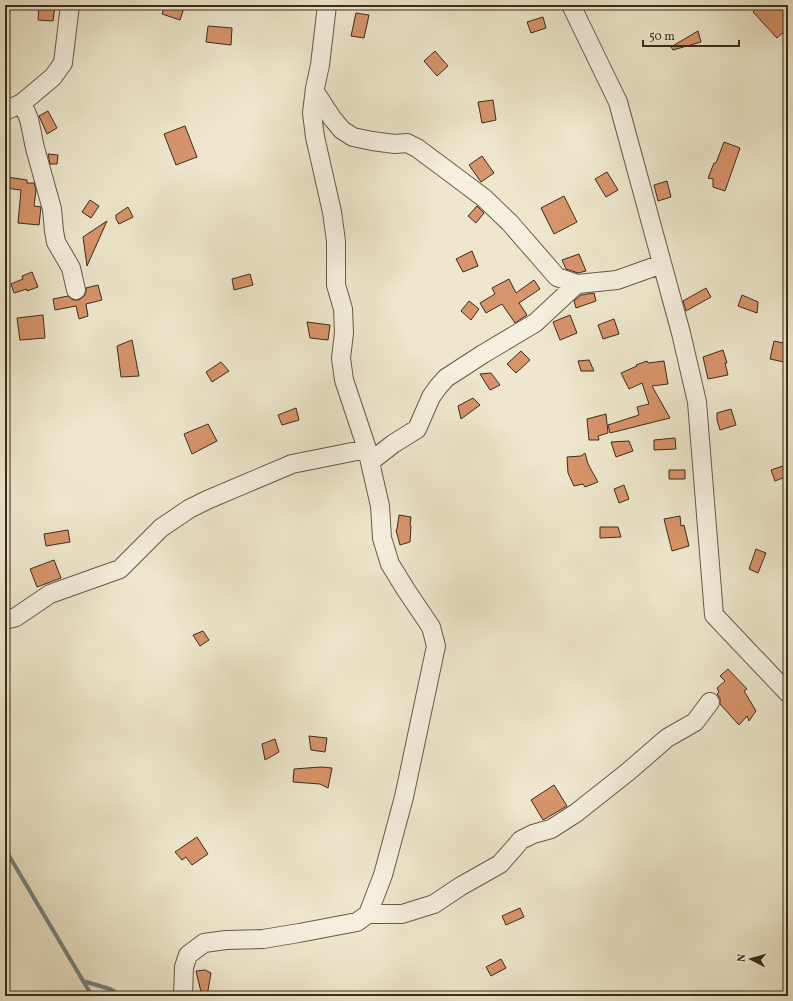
<svg xmlns="http://www.w3.org/2000/svg" width="793" height="1001" font-family="Vollkorn,serif">
<rect width="100%" height="100%" fill="#eee7cd"/>
<filter id="stains"><feTurbulence type="fractalNoise" baseFrequency=".005" numOctaves="4"/><feColorMatrix values="0 0 0 0 .2 0 0 0 0 .09 0 0 0 0 .02 0 0 0 .5 -.17"/></filter>
<radialGradient id="worn" r=".72"><stop offset=".6" stop-color="#630" stop-opacity="0"/><stop offset="1" stop-color="#630" stop-opacity=".3"/></radialGradient>
<g fill="none" stroke-linecap="round" stroke-linejoin="round">
<path stroke="#74837f" stroke-width="4" d="M 5,7 L 10,5
M 5,849 L 92,996
M 83,981 L 110,989 L 122,996"/>
</g>
<path fill="#d8946a" stroke="#392b1d" d="M 39,5 L 55,5 L 53,21 L 38,20 Z
M 165,5 L 185,5 L 180,20 L 162,14 Z
M 760,5 L 788,5 L 788,28 L 777,38 L 753,12 Z
M 356,13 L 369,15 L 364,38 L 351,36 Z
M 543,17 L 546,28 L 531,33 L 527,22 Z
M 208,26 L 232,28 L 231,45 L 206,42 Z
M 698,31 L 701,42 L 673,50 L 671,47 Z
M 435,51 L 448,66 L 437,76 L 424,61 Z
M 493,100 L 496,120 L 482,123 L 478,102 Z
M 48,111 L 57,128 L 47,134 L 39,116 Z
M 185,126 L 197,157 L 176,165 L 164,134 Z
M 724,142 L 740,148 L 725,191 L 713,187 L 713,179 L 708,178 L 714,163 L 716,163 Z
M 48,154 L 58,155 L 57,164 L 50,164 Z
M 482,156 L 494,173 L 481,182 L 469,165 Z
M 607,172 L 618,190 L 606,197 L 595,179 Z
M 7,177 L 27,180 L 27,183 L 34,183 L 36,190 L 34,206 L 41,207 L 39,225 L 18,223 L 21,190 L 5,188 Z
M 667,181 L 671,197 L 658,201 L 654,185 Z
M 564,196 L 577,222 L 554,234 L 541,208 Z
M 90,200 L 99,206 L 91,218 L 82,212 Z
M 477,206 L 484,213 L 476,223 L 468,216 Z
M 128,207 L 133,217 L 119,224 L 116,219 L 116,215 Z
M 107,221 L 87,266 L 83,237 Z
M 472,251 L 478,266 L 463,272 L 456,259 Z
M 579,254 L 586,271 L 578,273 L 566,269 L 562,260 Z
M 32,272 L 38,287 L 27,291 L 27,289 L 14,293 L 11,284 L 23,279 L 22,276 Z
M 250,274 L 253,285 L 234,290 L 232,279 Z
M 509,279 L 516,293 L 534,280 L 540,289 L 519,303 L 527,315 L 515,323 L 502,304 L 486,313 L 480,303 L 495,294 L 492,288 Z
M 98,285 L 102,300 L 86,304 L 88,316 L 79,319 L 76,306 L 55,310 L 53,299 L 68,296 L 73,300 L 79,300 L 83,297 L 86,293 L 86,288 Z
M 706,288 L 711,297 L 686,311 L 683,301 Z
M 594,293 L 596,301 L 576,308 L 574,301 L 581,295 Z
M 742,295 L 758,302 L 757,313 L 738,306 Z
M 469,301 L 479,309 L 471,320 L 461,311 Z
M 43,315 L 45,338 L 20,340 L 17,318 Z
M 570,315 L 577,333 L 560,340 L 553,322 Z
M 614,319 L 619,334 L 603,339 L 598,325 Z
M 307,322 L 330,325 L 328,340 L 310,338 Z
M 132,340 L 139,376 L 121,377 L 117,346 Z
M 774,341 L 788,344 L 784,362 L 770,359 Z
M 723,350 L 727,363 L 725,363 L 728,375 L 708,379 L 703,357 Z
M 521,351 L 530,360 L 516,373 L 507,364 Z
M 589,360 L 594,371 L 581,371 L 578,361 Z
M 647,361 L 648,363 L 664,361 L 668,384 L 652,386 L 670,418 L 610,433 L 608,425 L 639,415 L 637,407 L 649,404 L 642,383 L 629,389 L 621,373 L 637,366 L 636,365 Z
M 221,362 L 229,371 L 212,382 L 206,372 Z
M 491,373 L 500,385 L 490,390 L 480,374 Z
M 473,398 L 480,405 L 461,419 L 458,406 Z
M 296,408 L 299,420 L 282,425 L 278,415 Z
M 731,409 L 736,425 L 720,430 L 717,420 L 717,413 Z
M 606,414 L 608,433 L 598,436 L 599,440 L 589,440 L 587,419 Z
M 208,424 L 217,441 L 192,454 L 184,434 Z
M 675,438 L 676,449 L 654,450 L 654,440 Z
M 629,441 L 633,451 L 616,457 L 611,442 Z
M 585,453 L 588,464 L 598,482 L 585,487 L 583,484 L 574,486 L 568,473 L 567,457 L 581,456 Z
M 786,465 L 788,471 L 788,476 L 775,481 L 771,470 Z
M 669,470 L 685,470 L 685,479 L 669,479 Z
M 624,485 L 629,499 L 619,503 L 614,489 Z
M 399,515 L 411,517 L 410,525 L 411,526 L 410,542 L 400,545 L 396,530 L 397,529 Z
M 680,516 L 681,526 L 684,525 L 689,546 L 672,551 L 664,519 Z
M 600,527 L 618,527 L 621,537 L 600,538 Z
M 68,530 L 70,542 L 46,546 L 44,534 Z
M 756,549 L 766,553 L 758,573 L 749,569 Z
M 54,560 L 61,578 L 37,587 L 30,569 Z
M 203,631 L 209,640 L 200,646 L 193,635 Z
M 728,669 L 747,689 L 744,691 L 756,711 L 749,721 L 747,716 L 739,725 L 720,704 L 720,698 L 717,694 L 719,692 L 717,688 L 725,681 L 720,676 Z
M 309,736 L 327,738 L 325,752 L 311,750 Z
M 275,739 L 279,752 L 265,760 L 262,744 Z
M 321,767 L 332,768 L 328,788 L 320,784 L 293,782 L 294,769 Z
M 554,785 L 567,806 L 543,820 L 531,800 Z
M 197,837 L 208,854 L 192,865 L 186,857 L 182,860 L 175,852 Z
M 520,908 L 524,917 L 506,925 L 502,916 Z
M 501,959 L 506,968 L 491,976 L 486,967 Z
M 205,970 L 211,973 L 207,996 L 202,996 L 196,971 Z"/>
<g fill="none" stroke-linecap="round" stroke-linejoin="round">
<g stroke="#665a49" stroke-width="20">
<path id="minor" d="M 571,5 L 618,102 L 681,333 L 697,402 L 714,615 L 788,693
M 315,92 L 332,118 L 342,130 L 353,137 L 372,141 L 395,144 L 407,143 L 417,148 L 444,168 L 484,198 L 510,223 L 557,277 L 577,284
M 22,103 L 29,119 L 35,148 L 52,209 L 54,231 L 56,242 L 71,268 L 76,290
M 5,111 L 22,103 L 53,77 L 63,63 L 70,5
M 370,462 L 393,444 L 417,429 L 431,397 L 438,387 L 446,378 L 483,354 L 535,323 L 577,284 L 617,280 L 662,264
M 5,620 L 16,617 L 50,594 L 120,569 L 161,528 L 189,509 L 207,500 L 292,464 L 367,449
M 368,914 L 402,914 L 434,904 L 461,886 L 500,864 L 521,840 L 533,834 L 551,829 L 576,813 L 629,771 L 667,738 L 695,722 L 710,702
M 183,996 L 184,967 L 188,955 L 204,943 L 226,940 L 263,939 L 299,933 L 357,922 L 368,914 L 383,875 L 404,797 L 436,646 L 431,627 L 406,590 L 390,564 L 382,538 L 380,506 L 367,449 L 344,380 L 341,358 L 344,333 L 343,309 L 336,285 L 336,241 L 332,212 L 315,137 L 312,113 L 315,88 L 320,65 L 327,5"/>
</g>
<use href="#minor" stroke="#f4efde" stroke-width="18"/>
</g>
<rect width="793" height="1001" fill="none" stroke="#eee7cd" stroke-width="20"/>
<rect x="6" y="6" width="781" height="989" fill="none" stroke="#392b1d" stroke-width="2"/>
<rect x="10" y="10" width="773" height="981" fill="none" stroke="#392b1d"/>
<g transform="translate(751 959) rotate(276)" stroke="#f4efde" stroke-width="3" paint-order="stroke">
<path d="M0-3L7 15L0 10L-7 15Z" fill="#392b1d"/>
<text y="-6" font-size="11" font-weight="bold" text-anchor="middle" fill="#392b1d">N</text>
</g>
<path d="M643 40v6h96v-6" fill="none" stroke="#392b1d" stroke-width="2"/>
<text x="649" y="40" font-size="12" fill="#392b1d" stroke="#f4efde" stroke-width="3" paint-order="stroke">50 m</text>
<rect width="100%" height="100%" filter="url(#stains)"/>
<rect width="100%" height="100%" fill="url(#worn)"/>
</svg>
